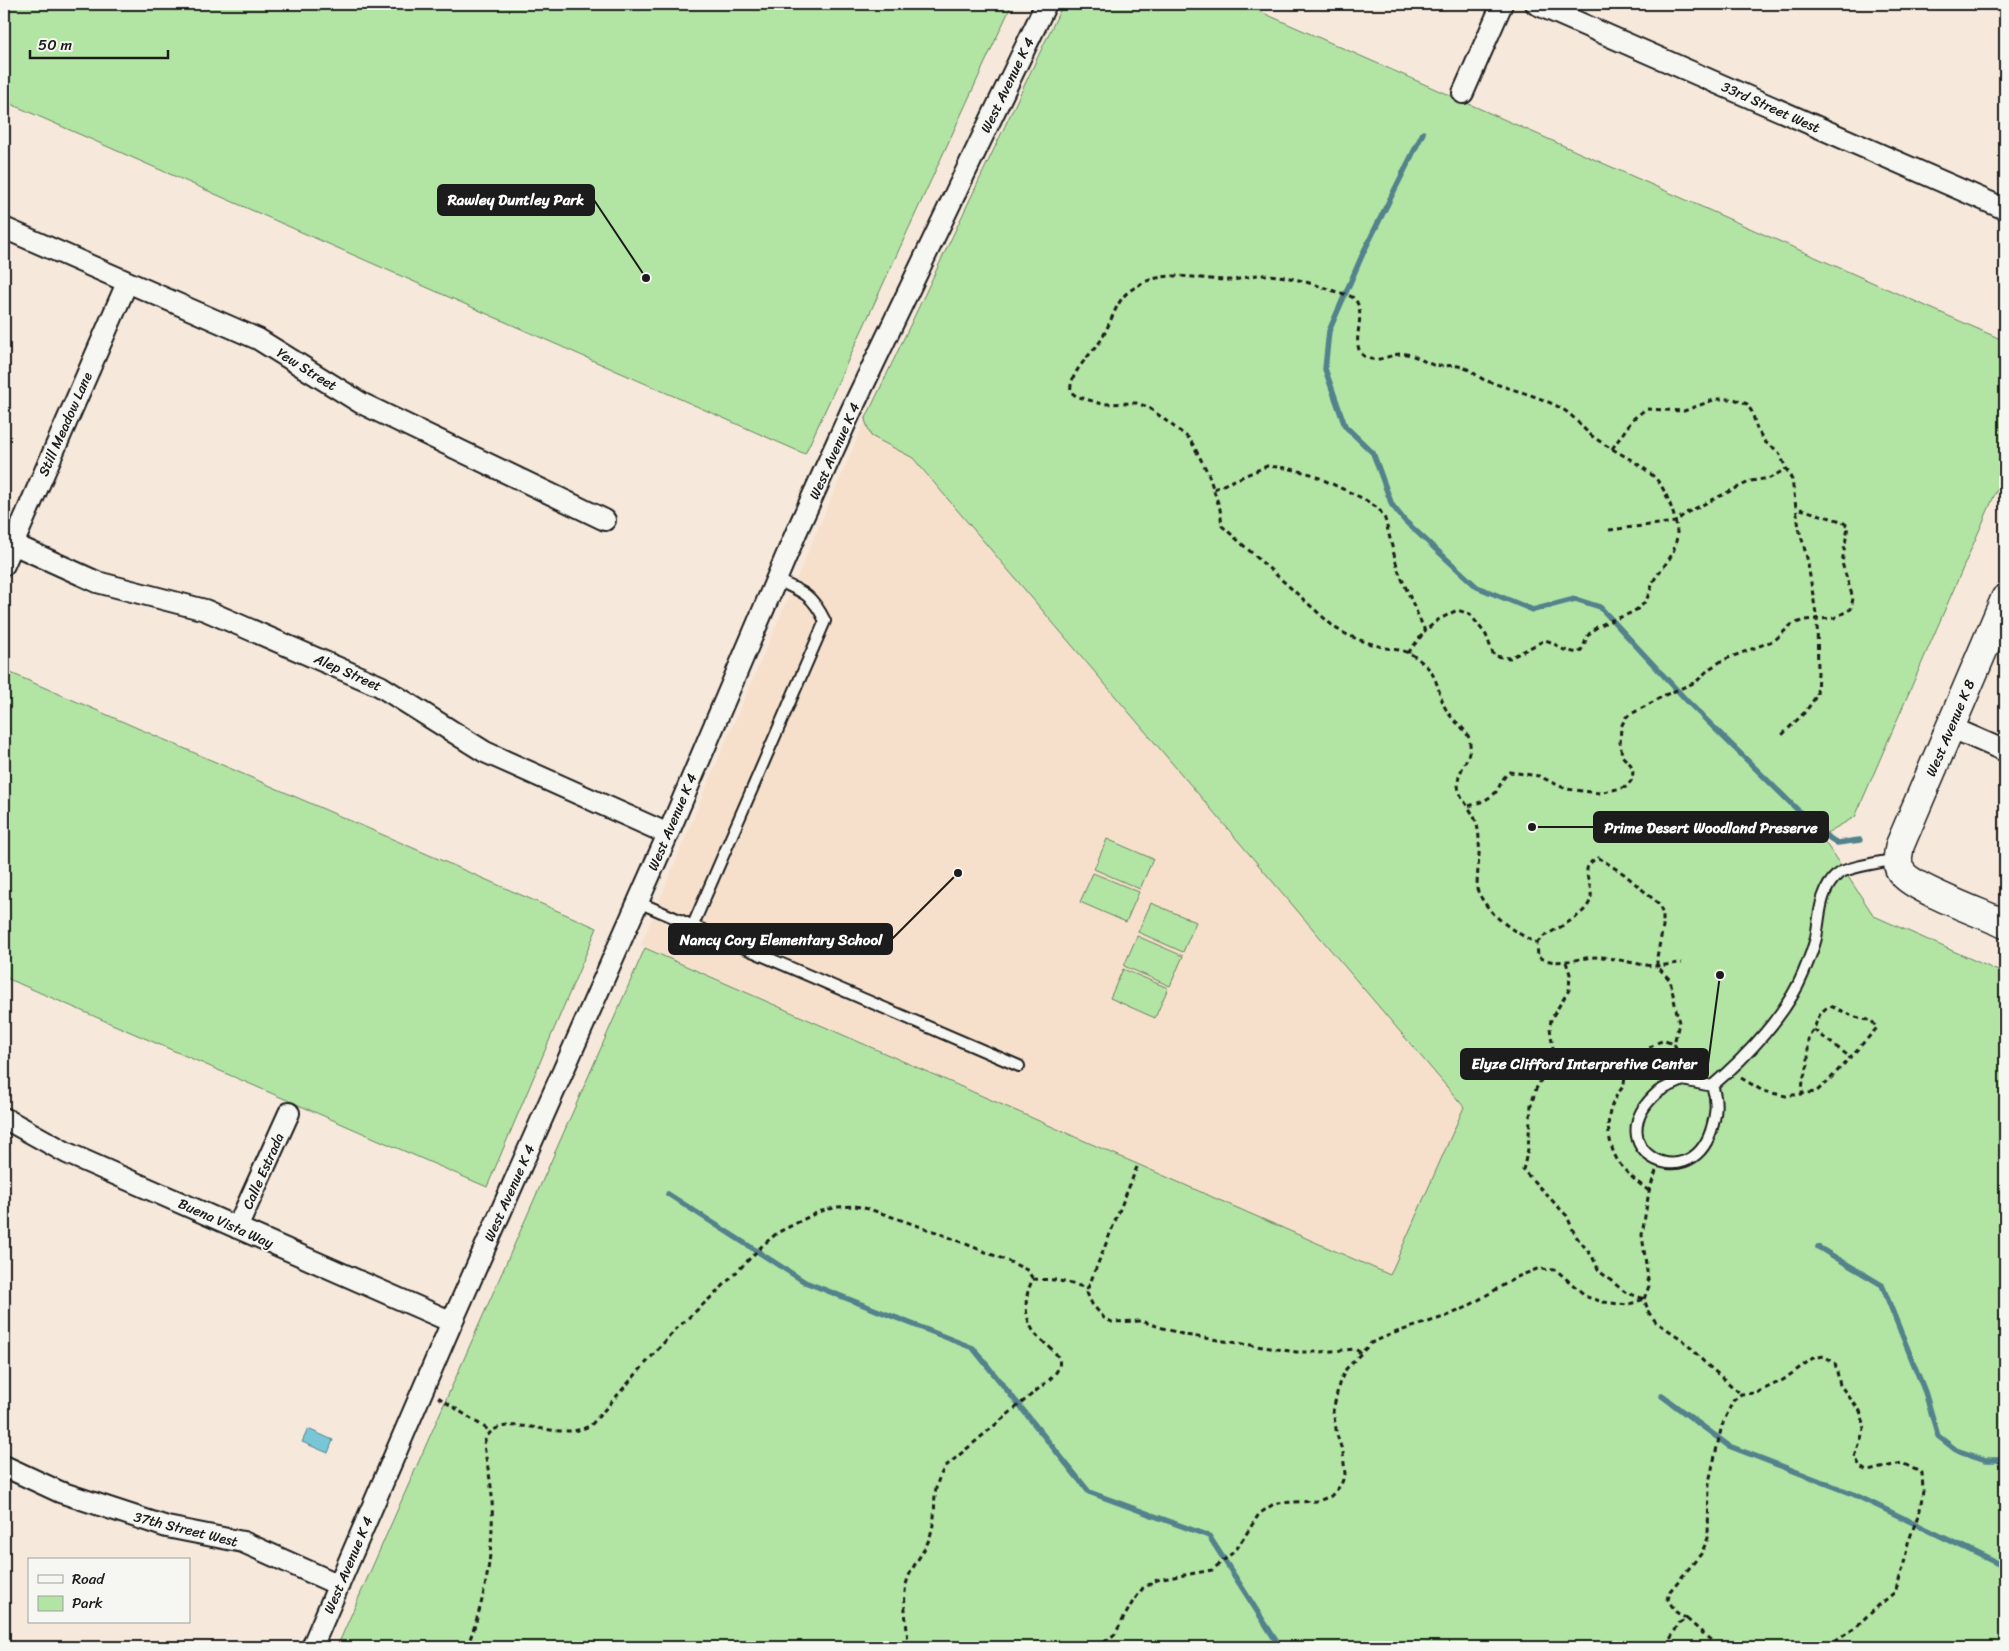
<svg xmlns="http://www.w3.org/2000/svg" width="2009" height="1651" font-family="Sriracha,sans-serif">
<rect width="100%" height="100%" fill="#f6e9db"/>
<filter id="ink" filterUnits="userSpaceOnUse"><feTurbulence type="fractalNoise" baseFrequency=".02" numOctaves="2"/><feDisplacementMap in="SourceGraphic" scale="10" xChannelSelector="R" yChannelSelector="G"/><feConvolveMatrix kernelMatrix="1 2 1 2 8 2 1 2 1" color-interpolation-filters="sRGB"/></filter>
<g filter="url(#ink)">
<path fill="#f6e0cb" d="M 865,420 L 871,436 L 913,458 L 1464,1107 L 1390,1275 L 641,945 L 704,792 Z"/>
<path fill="#b2e4a4" stroke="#678060" d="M 4,4 L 1012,4 L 805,454 L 4,101 Z
M 1063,4 L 1243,4 L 2005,341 L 2005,471 L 1855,817 L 1821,836 L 1874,916 L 2005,974 L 2005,1647 L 337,1647 L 645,948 L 1390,1275 L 1464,1107 L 913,458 L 871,436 L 865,420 Z
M 4,670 L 597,928 L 487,1187 L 4,977 Z
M 1107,839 L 1153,859 L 1140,889 L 1094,869 Z
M 1093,873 L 1139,892 L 1126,922 L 1080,902 Z
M 1151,903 L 1196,922 L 1183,952 L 1138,932 Z
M 1137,936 L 1183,956 L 1170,986 L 1124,966 Z
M 1123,969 L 1168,988 L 1155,1018 L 1110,998 Z"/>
<path fill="#78c6d6" stroke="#53828c" d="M 308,1429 L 333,1440 L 328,1453 L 302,1442 Z"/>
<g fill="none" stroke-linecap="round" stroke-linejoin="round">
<path stroke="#53828c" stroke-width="5.5" d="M 1423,133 L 1364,251 L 1329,331 L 1325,369 L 1345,426 L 1373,453 L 1392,505 L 1405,521 L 1477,587 L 1533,610 L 1575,599 L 1600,607 L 1689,703 L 1818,830 L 1837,843 L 1860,840
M 668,1194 L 805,1282 L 973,1348 L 1089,1492 L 1209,1536 L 1280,1647
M 1818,1247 L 1882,1285 L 1925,1392 L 1938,1436 L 1956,1450 L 1986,1460 L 2005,1460
M 1662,1396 L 1729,1446 L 1851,1493 L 2005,1567"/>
<g stroke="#1c1c1c" stroke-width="14">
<path id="lane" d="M 638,902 L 1019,1066
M 693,925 L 825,621 C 812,594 802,591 776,580
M 1683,1080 L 1712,1086 C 1718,1101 1716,1115 1711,1131 C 1688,1199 1595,1147 1658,1092 C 1665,1087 1675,1084 1683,1080 Z
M 1712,1086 C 1746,1057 1786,1015 1803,974 C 1808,962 1813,950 1816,938 C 1820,915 1819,891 1838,874 C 1847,867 1883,862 1896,859"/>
</g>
<g stroke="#1c1c1c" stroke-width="24">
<path id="street" d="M 1536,4 L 2005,209
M 1463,93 L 1502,4
M 4,228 L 258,339 L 361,403 L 605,520
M 13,544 L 97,582 L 205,610 L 380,686 L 485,752 L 668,834
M 4,565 L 127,283
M 1950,727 L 2005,751
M 4,1118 L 67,1153 L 452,1322
M 237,1228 L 289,1113
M 4,1466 L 60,1492 L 167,1527 L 243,1542 L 339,1585
M 312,1647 L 452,1322 L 668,834 L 796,533 L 852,409 L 1046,4"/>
</g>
<g stroke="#1c1c1c" stroke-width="31">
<path id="secondary" d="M 2005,599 L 1900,845 C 1898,855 1895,866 1903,874 C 1916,890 1984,914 2005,924"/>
</g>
<path stroke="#1c1c1c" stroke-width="3" stroke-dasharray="5 4" stroke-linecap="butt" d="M 1612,449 L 1633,419 L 1646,409 L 1684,411 L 1716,399 L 1734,399 L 1747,404 L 1752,412 L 1757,429 L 1765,442 L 1778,451 L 1792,480 L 1799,528 L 1807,558 L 1817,620 L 1818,672 L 1817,695 L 1806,711 L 1781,736
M 1214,489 L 1267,466 L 1287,468 L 1311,474 L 1364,499 L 1379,509 L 1385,519 L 1398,570 L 1425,631 L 1438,620 L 1457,610 L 1470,614 L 1486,635 L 1494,656 L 1510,658 L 1545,640 L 1551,642 L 1564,650 L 1578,653 C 1586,647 1584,639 1590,633 C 1603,619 1629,618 1641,606 C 1649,599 1650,589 1654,580 C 1660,570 1668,563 1673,552 C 1675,547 1677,539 1677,533 C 1677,520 1666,489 1656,479 C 1639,461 1612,451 1592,436 C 1582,428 1575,417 1564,410 C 1541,396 1512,390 1487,381 C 1478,378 1471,369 1462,367 C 1453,364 1442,367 1433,365 C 1424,362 1415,355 1406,354 C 1393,352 1381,363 1368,358 C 1344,349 1372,311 1352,297 C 1347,294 1339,293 1334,291 C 1310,283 1285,274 1258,275 C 1249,276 1239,280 1230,280 C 1192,280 1162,265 1127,293 C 1115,303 1109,329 1099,343 C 1089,356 1068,375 1071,392 L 1076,396 L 1102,404 L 1136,403 L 1148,407 L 1190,439 L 1208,473 L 1220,509 L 1222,526 L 1334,627 C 1350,638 1368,643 1386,648 C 1393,649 1402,650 1409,653 C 1415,656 1425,664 1429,669 C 1440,683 1439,701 1449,714 C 1456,724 1470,731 1470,744 C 1471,758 1458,770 1458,784 C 1458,799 1474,810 1477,825 C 1482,845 1477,868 1477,889 C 1487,914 1513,932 1537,943 L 1538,957 C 1559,968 1580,956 1602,957 C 1620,959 1637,965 1655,966 C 1664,966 1673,963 1682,963
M 1609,530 L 1675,522 L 1686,513 L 1720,496 L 1751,481 L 1770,478 L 1786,469
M 1408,653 L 1425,631
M 1469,806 C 1478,803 1489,800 1496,792 C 1501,785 1502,777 1510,772 L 1539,776 L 1566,789 L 1599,793 L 1626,787 L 1631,781 L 1633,773 L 1631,765 L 1622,756 L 1620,742 L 1621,727 L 1626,717 L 1665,695 L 1696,682 L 1709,669 L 1723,660 L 1775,640 L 1791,625 L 1804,620 L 1834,618 L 1851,609 L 1853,598 L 1842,563 L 1848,526 L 1841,521 L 1797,508
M 1537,943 L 1541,938 C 1555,929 1589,915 1591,897 C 1593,882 1576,866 1599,858 L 1624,874 L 1659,904 L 1663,915 L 1663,927 L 1657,957 L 1657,966 L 1670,980 L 1679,1023 L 1674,1044
M 1566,962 L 1570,974 L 1569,990 L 1551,1019 L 1550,1028 L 1554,1056 L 1536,1089 L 1531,1105 L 1528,1149 L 1523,1170 L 1567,1216 L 1575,1235 L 1592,1256 L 1599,1271 L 1625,1292 L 1644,1299
M 1814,1030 L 1850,1057
M 1741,1078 L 1763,1091 L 1786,1096 L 1816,1092 L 1832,1077 L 1877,1028 L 1871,1020 C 1853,1019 1846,1011 1829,1006 C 1813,1017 1820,1024 1808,1036 L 1808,1065 L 1803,1079 L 1802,1093
M 1137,1167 L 1088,1288 L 1087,1293 L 1092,1304 L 1104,1318 L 1112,1322 L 1141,1321 L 1185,1335 L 1296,1352 L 1319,1352 L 1355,1349 L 1361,1353
M 1656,1171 L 1649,1191 L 1642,1235 L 1649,1286 L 1644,1299 L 1649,1313 L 1656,1322 L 1683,1340 L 1704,1362 L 1741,1394
M 1649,1191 C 1632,1178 1616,1166 1611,1144 C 1607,1129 1607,1113 1615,1099 C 1617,1094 1621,1090 1623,1086 C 1625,1082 1624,1078 1626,1074 C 1630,1065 1652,1042 1663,1041 C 1666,1041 1670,1043 1674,1044 L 1680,1055 L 1681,1068
M 1033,1279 L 1056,1280 L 1088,1288
M 438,1397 L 490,1431
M 1687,1619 L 1676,1612 L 1668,1600 L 1670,1591 L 1701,1554 L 1708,1538 L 1709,1482 L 1722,1425 L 1733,1401 L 1741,1394 L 1756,1393 L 1783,1380 L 1813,1358 L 1824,1356 L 1835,1363 L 1840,1385 L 1860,1411 L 1865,1426 L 1855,1457 L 1861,1468 L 1868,1471 L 1902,1463 L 1922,1473 L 1923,1490 L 1920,1510 L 1908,1543 L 1903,1568 L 1895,1592 L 1878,1606 L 1858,1626 L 1827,1647
M 467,1647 C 486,1599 494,1549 492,1497 C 491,1479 486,1462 484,1444 C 492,1411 544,1433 568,1431 C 577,1431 584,1429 591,1425 L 676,1329 L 718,1291 L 762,1246 L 777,1233 L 818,1212 L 838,1207 L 855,1206 L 869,1209 L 936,1232 L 1008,1261 L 1027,1270 L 1033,1279
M 908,1647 C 908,1627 902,1605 906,1585 C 910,1566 927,1551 931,1533 C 939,1506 928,1492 946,1466 L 1049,1380 C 1071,1360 1054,1352 1039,1338 C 1023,1322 1023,1297 1033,1279
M 1097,1647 L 1115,1634 L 1132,1603 L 1143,1588 L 1157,1580 L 1212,1570 L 1236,1550 L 1259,1514 L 1275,1503 L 1318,1501 L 1331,1496 L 1341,1485 L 1345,1474 L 1343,1453 L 1337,1435 L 1333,1411 L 1339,1384 L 1346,1369 L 1371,1343 L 1397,1332 L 1447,1316 L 1465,1308 L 1517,1277 L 1537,1269 L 1556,1270 L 1587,1297 L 1603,1302 L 1627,1305 L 1644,1299
M 1666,1647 L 1679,1623 L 1687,1619 L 1715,1644 L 1721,1647"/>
<use href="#lane" stroke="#f6f6f2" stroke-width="10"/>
<use href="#street" stroke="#f6f6f2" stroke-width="20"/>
<use href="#secondary" stroke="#f6f6f2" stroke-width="28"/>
</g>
</g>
<g text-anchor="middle" stroke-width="4" stroke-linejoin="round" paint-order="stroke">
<g font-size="14" fill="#1c1c1c" stroke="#f6f6f2">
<text transform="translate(1007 85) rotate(-64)" y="5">West Avenue K 4</text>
<text transform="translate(1771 107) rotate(24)" y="5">33rd Street West</text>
<text transform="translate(307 369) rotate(32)" y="5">Yew Street</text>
<text transform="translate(65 424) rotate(-66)" y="5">Still Meadow Lane</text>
<text transform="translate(834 451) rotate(-66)" y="5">West Avenue K 4</text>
<text transform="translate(348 672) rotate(24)" y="5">Alep Street</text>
<text transform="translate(1950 728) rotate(-67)" y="5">West Avenue K 8</text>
<text transform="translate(672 822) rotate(-67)" y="5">West Avenue K 4</text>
<text transform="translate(263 1171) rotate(-66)" y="5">Calle Estrada</text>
<text transform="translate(509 1193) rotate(-66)" y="5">West Avenue K 4</text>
<text transform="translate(226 1223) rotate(24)" y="5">Buena Vista Way</text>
<text transform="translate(186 1529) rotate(14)" y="5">37th Street West</text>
<text transform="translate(348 1565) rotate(-67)" y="5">West Avenue K 4</text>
</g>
</g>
<path fill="none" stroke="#1c1c1c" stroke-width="2" d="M646 278L594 200M1532 827L1594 827M958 873L892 939M1720 975L1708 1064"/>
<g fill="#1c1c1c" stroke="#f6f6f2" stroke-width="2">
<circle cx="646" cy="278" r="5"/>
<circle cx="1532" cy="827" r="5"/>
<circle cx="958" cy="873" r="5"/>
<circle cx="1720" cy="975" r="5"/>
</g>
<g fill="#1c1c1c" stroke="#1c1c1c" stroke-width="2">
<rect x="438" y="185" width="156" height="30" rx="5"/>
<rect x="1594" y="812" width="234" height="30" rx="5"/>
<rect x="669" y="924" width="223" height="30" rx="5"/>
<rect x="1461" y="1049" width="247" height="30" rx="5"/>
</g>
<g font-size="15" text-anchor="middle" font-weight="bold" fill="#fff">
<text x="516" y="205">Rawley Duntley Park</text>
<text x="1711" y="833">Prime Desert Woodland Preserve</text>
<text x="781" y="945">Nancy Cory Elementary School</text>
<text x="1584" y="1069">Elyze Clifford Interpretive Center</text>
</g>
<rect width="2009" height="1651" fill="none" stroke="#f6f6f2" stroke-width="20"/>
<rect x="10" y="10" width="1989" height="1631" fill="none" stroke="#1c1c1c" stroke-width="2" filter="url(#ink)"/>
<rect x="28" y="1558" width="162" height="65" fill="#f6f6f2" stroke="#9f9f9c"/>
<rect x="38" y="1575" width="25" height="8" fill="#f6f6f2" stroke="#9f9f9c"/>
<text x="72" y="1584" font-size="15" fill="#1c1c1c">Road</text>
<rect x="38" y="1596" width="25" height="15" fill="#b2e4a4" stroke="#9f9f9c"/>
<text x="72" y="1608" font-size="15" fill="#1c1c1c">Park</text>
<path d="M30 50v8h138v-8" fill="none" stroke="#1c1c1c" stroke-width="2.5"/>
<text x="38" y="50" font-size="15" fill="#1c1c1c" stroke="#f6f6f2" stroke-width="4" paint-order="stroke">50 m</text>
</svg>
